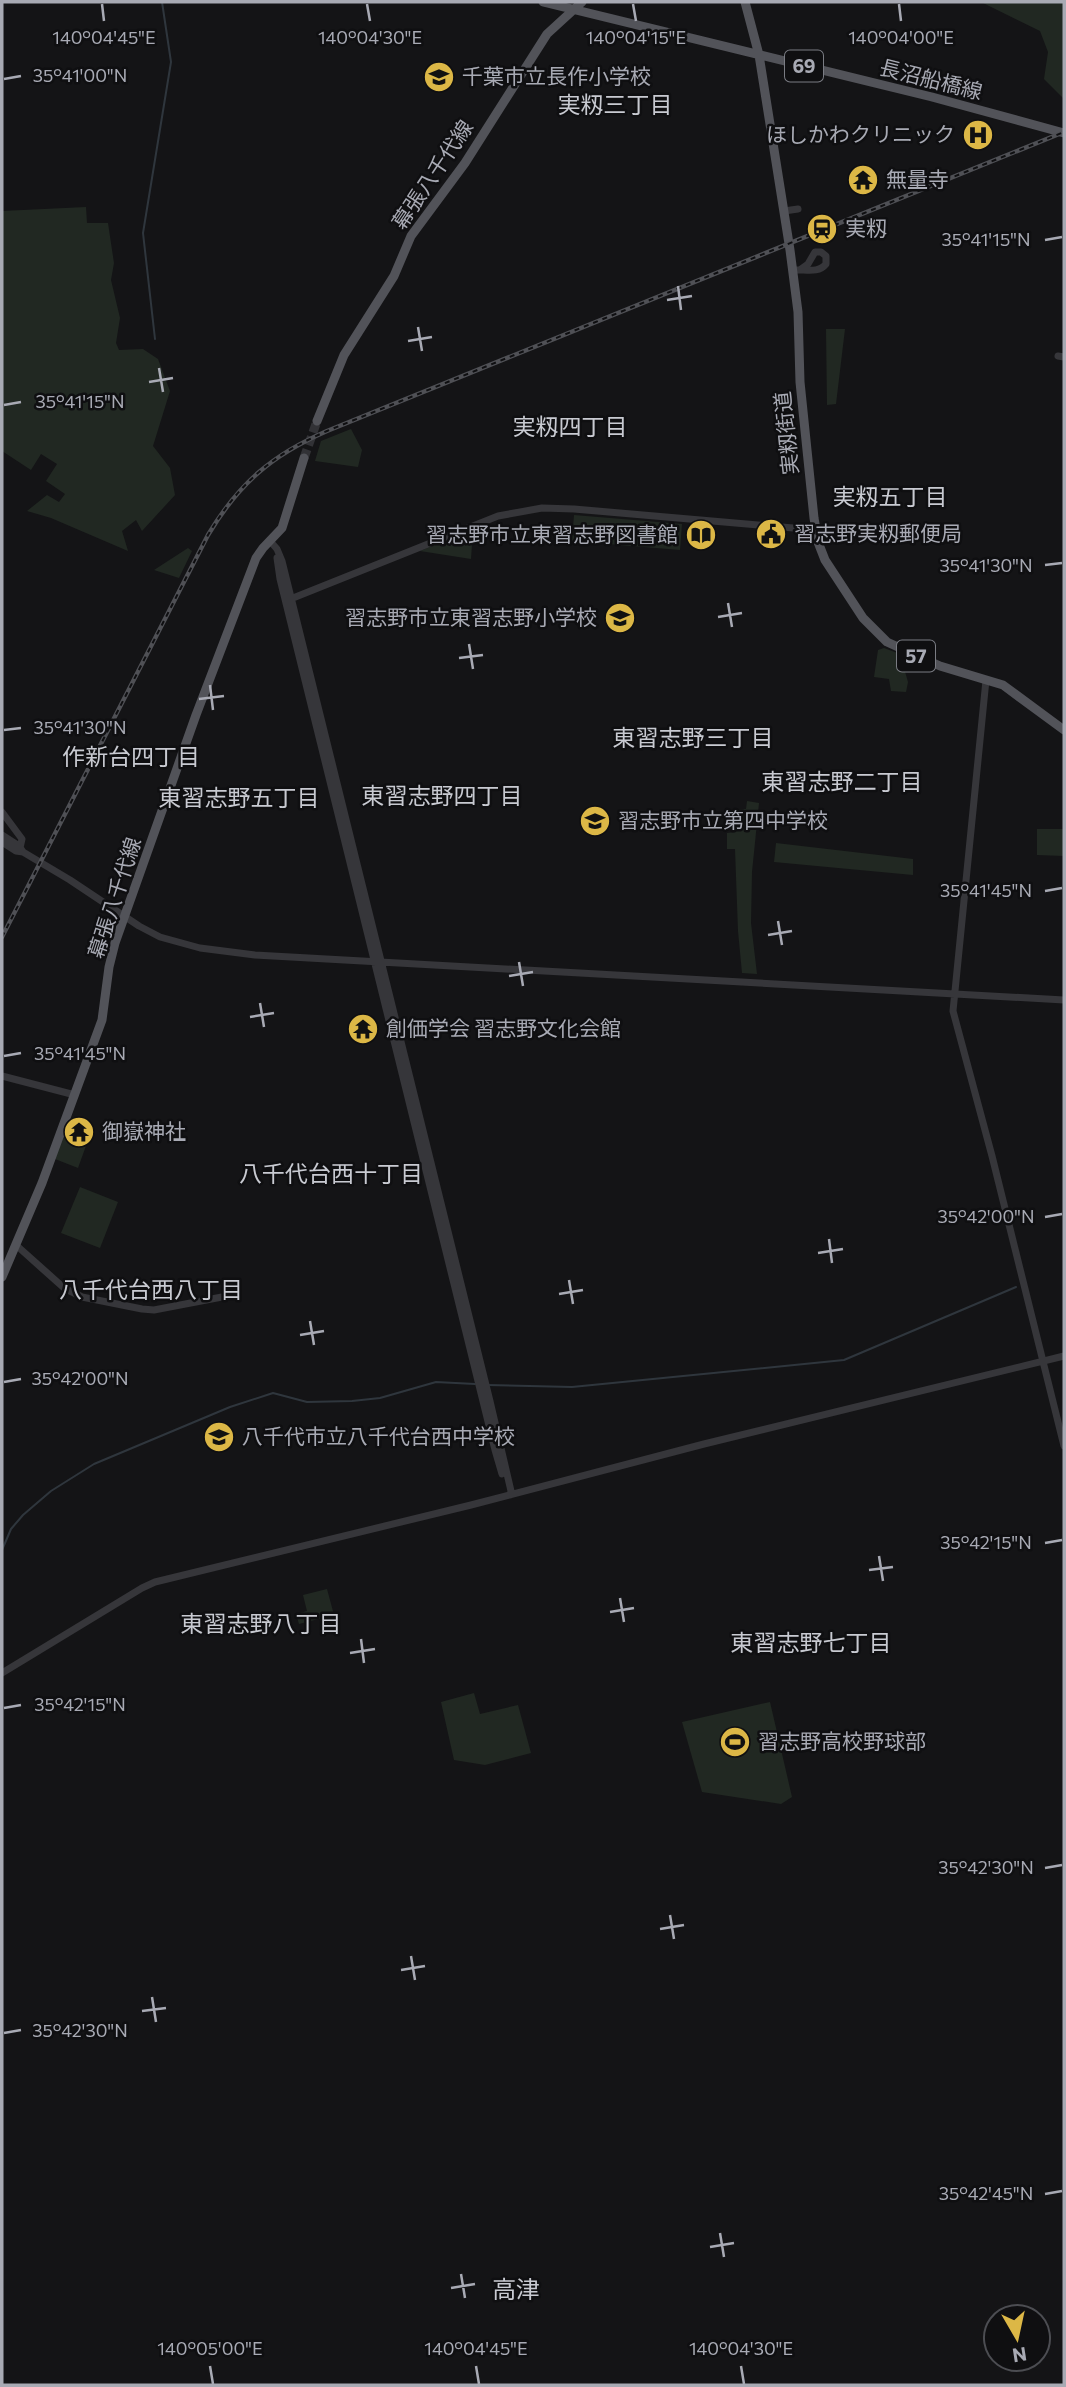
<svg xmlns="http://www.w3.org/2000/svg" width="1066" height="2387" font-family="Commissioner,'Noto Sans JP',sans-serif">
<rect width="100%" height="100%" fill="#141416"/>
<path fill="#212822" d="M 981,2 L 1064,2 L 1063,98 L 1044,79 L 1048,52 L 1040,31 Z
M 86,207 L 87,223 L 108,223 L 114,263 L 111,280 L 120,318 L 116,343 L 119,350 L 143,349 L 158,359 L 170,391 L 153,446 L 170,468 L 175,495 L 142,531 L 136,520 L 122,531 L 128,551 L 51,518 L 27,511 L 47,495 L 59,502 L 65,494 L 46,481 L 57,464 L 41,454 L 31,470 L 2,451 L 2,211 Z
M 826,329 L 845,329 L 836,404 L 827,405 Z
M 351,429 L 362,450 L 358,467 L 315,461 L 321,441 Z
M 574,515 L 682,524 L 680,550 L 572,541 Z
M 473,529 L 471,559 L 420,551 Z
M 188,548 L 192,551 L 179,578 L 154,570 Z
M 884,648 L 900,654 L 908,682 L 906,692 L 891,691 L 889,679 L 874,677 L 878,650 Z
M 747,801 L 759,803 L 752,872 L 751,923 L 757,974 L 742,973 L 738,931 L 735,849 L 727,849 L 727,833 L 735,832 L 735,810 L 746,809 Z
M 1037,829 L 1064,829 L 1064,856 L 1037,855 Z
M 776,843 L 913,859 L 913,875 L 774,862 Z
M 63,1136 L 87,1143 L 78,1168 L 55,1159 Z
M 80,1187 L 118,1202 L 100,1248 L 61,1233 Z
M 327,1589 L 334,1615 L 299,1624 L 296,1614 L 307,1611 L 303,1595 Z
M 474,1693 L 480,1714 L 518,1705 L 531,1753 L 485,1765 L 454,1760 L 441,1702 Z
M 770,1702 L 792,1797 L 781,1804 L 702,1792 L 682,1722 Z"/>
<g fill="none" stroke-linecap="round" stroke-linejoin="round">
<path stroke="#2f363d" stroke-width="2" d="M 155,339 L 143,233 L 171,62 L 162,2
M 487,1385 L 572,1387 L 844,1360 L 1016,1287
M 2,1550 L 11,1529 L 23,1515 L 51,1491 L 94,1464 L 230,1407 L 273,1393 L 307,1402 L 352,1401 L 380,1398 L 436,1382 L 475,1384"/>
<path stroke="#323236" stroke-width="9" stroke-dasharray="9 4.5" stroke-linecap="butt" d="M 304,458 L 317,421"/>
<path stroke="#36363a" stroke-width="7" d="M 784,211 L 798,209
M 793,270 C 805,269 818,274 826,264 L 826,256 L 821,252 L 815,252 L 808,264 L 801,269
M 1058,356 L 1064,357
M 270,541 L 277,549 L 282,561 L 490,1401 L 511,1491 L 510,1495
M 277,558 L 280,579 L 495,1450 L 502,1474
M 288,600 L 498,516 L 542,508 L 574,509 L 816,530
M 986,680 L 953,1011 L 992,1156 L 1064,1446
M 2,812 L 22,839 L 20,848
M 2,835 L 19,846 L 23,852 L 70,880 L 139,926 L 160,937 L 200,948 L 255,955 L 1064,1000
M 2,842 L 16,851 L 23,852
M 2,1076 L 75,1095
M 16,1245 L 64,1288 L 82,1297 L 142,1309 L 154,1310 L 222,1297
M 2,1673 L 142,1588 L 155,1582 L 471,1505 L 704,1444 L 1064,1356"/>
<path stroke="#525359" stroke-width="9" d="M 543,2 L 932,97 L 1064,133
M 745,2 L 759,55 L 790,250 L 798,312 L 800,382 L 814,518 L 818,542 L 825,560 L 863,618 L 887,642 L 940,666 L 1003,685 L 1064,730
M 317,421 L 344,355 L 394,276 L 411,236 L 465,163 L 547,34 L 582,2
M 2,1277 L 42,1183 L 102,1020 L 109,967 L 115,943 L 196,715 L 256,558 L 263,548 L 282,528 L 304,458"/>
<g stroke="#4f5055" stroke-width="4.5">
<path id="rail" d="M 2,937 L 208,535 C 239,483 272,455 327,431 L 1064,132"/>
</g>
<use href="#rail" stroke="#0f0f11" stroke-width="2" stroke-dasharray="5" stroke-linecap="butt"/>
</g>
<path fill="none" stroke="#a8aab4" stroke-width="2.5" d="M 102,4 L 104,21M 367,4 L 370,21M 633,4 L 636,21M 899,4 L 901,21M 4,79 L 21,76M 1045,240 L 1062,237M 678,286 L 681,310M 667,300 L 692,296M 418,327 L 422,351M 408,341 L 432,337M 159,368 L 163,392M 149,382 L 173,378M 4,405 L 21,402M 1045,565 L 1062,563M 728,603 L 732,627M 718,617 L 742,613M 469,644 L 473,669M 459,658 L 483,655M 210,685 L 213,710M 199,699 L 224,696M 4,730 L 21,728M 1045,891 L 1062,888M 778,921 L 782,945M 768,935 L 792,931M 519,962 L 523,986M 509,976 L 533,972M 260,1003 L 264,1027M 250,1017 L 274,1013M 4,1056 L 21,1053M 1045,1217 L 1062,1214M 829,1239 L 832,1263M 818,1253 L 843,1249M 569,1280 L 573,1304M 559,1294 L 583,1290M 310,1321 L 314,1345M 300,1335 L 324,1331M 4,1382 L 21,1379M 1045,1543 L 1062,1540M 879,1556 L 883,1581M 869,1570 L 893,1567M 620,1598 L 624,1622M 610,1612 L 634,1608M 361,1639 L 364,1663M 350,1653 L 375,1649M 4,1708 L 21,1705M 1045,1868 L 1062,1865M 670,1915 L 674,1939M 660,1929 L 684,1925M 411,1956 L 415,1980M 401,1970 L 425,1966M 152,1997 L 156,2022M 142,2011 L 166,2008M 4,2033 L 21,2030M 1045,2194 L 1062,2191M 720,2233 L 724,2257M 710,2247 L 734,2243M 461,2274 L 465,2298M 451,2288 L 475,2284M 210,2366 L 213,2384M 476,2366 L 479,2384M 741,2366 L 744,2384"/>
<defs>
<g id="school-disc" transform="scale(1.575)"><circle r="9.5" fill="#dcb746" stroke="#0f0f11"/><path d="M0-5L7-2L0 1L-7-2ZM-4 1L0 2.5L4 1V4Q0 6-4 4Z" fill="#111"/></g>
<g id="hospital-disc" transform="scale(1.575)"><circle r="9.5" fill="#dcb746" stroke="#0f0f11"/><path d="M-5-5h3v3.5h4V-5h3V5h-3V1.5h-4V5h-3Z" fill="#111"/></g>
<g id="temple-disc" transform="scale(1.575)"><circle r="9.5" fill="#dcb746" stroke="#0f0f11"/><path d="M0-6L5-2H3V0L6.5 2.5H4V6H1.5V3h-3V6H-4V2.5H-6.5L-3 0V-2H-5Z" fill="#111"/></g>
<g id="station-disc" transform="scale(1.575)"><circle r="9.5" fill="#dcb746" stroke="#0f0f11"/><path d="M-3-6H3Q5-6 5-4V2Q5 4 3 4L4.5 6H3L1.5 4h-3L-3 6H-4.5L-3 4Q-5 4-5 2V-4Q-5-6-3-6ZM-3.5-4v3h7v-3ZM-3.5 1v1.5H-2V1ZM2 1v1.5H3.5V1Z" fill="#111"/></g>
<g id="civic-disc" transform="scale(1.575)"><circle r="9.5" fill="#dcb746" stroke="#0f0f11"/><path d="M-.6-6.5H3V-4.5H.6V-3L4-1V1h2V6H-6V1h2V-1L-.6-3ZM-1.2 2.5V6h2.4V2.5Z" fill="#111"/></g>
<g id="library-disc" transform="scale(1.575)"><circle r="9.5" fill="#dcb746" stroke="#0f0f11"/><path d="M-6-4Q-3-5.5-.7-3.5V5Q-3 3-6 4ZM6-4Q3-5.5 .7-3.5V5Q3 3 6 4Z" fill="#111"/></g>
<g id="stadium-disc" transform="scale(1.575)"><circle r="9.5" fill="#dcb746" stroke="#0f0f11"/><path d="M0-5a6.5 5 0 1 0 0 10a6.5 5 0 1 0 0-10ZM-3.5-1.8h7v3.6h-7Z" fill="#111"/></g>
</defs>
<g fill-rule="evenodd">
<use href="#school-disc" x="439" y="77"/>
<use href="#hospital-disc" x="978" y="135"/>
<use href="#temple-disc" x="863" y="180"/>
<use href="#station-disc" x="822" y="229"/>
<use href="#civic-disc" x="771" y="534"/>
<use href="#library-disc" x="701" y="535"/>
<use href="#school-disc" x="620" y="618"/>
<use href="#school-disc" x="595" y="821"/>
<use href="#temple-disc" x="363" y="1029"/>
<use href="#temple-disc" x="79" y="1132"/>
<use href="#school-disc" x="219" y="1437"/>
<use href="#stadium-disc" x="735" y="1742"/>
</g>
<g text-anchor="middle" stroke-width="5" stroke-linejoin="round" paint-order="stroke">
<g fill="#0f0f11" stroke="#7a7c83" stroke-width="2">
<rect x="785" y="50.5" width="38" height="31" rx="5"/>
<rect x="897" y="640.5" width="38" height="31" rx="5"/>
</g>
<g font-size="19" font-weight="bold" fill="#a8aab4">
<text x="804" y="73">69</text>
<text x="916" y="663">57</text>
</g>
<g font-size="21" fill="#a8aab4" stroke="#0f0f11" text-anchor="start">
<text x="462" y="84">千葉市立長作小学校</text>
<text x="955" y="142" text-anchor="end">ほしかわクリニック</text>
<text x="886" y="187">無量寺</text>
<text x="845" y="236">実籾</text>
<text x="794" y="541">習志野実籾郵便局</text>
<text x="678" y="542" text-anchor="end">習志野市立東習志野図書館</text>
<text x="597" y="625" text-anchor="end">習志野市立東習志野小学校</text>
<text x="618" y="828">習志野市立第四中学校</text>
<text x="386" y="1036">創価学会 習志野文化会館</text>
<text x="102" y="1139">御嶽神社</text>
<text x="242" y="1444">八千代市立八千代台西中学校</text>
<text x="758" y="1749">習志野高校野球部</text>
</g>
<g font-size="21" fill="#a8aab4" stroke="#0f0f11">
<text transform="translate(931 80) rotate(14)" y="7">長沼船橋線</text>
<text transform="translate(433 175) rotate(-56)" y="7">幕張八千代線</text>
<text transform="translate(787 433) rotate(-96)" y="7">実籾街道</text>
<text transform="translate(115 898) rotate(-72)" y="7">幕張八千代線</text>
</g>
<g font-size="23" fill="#c8cad1" stroke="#0f0f11">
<text x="615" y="113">実籾三丁目</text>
<text x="570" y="435">実籾四丁目</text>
<text x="890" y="505">実籾五丁目</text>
<text x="693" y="746">東習志野三丁目</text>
<text x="131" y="765">作新台四丁目</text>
<text x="842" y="790">東習志野二丁目</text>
<text x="442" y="804">東習志野四丁目</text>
<text x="239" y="806">東習志野五丁目</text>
<text x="331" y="1182">八千代台西十丁目</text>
<text x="151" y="1298">八千代台西八丁目</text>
<text x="261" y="1632">東習志野八丁目</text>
<text x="811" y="1651">東習志野七丁目</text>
</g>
<g font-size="24" fill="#c8cad1" stroke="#0f0f11">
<text x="516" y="2298">高津</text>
</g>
</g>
<g font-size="18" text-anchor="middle" fill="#a8aab4" stroke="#0f0f11" stroke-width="5" stroke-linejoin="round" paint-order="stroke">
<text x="104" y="44">140°04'45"E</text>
<text x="370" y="44">140°04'30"E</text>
<text x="636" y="44">140°04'15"E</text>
<text x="901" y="44">140°04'00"E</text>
<text x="80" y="82">35°41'00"N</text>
<text x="986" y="246">35°41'15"N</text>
<text x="80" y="408">35°41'15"N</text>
<text x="986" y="572">35°41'30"N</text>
<text x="80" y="734">35°41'30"N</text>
<text x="986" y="897">35°41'45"N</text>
<text x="80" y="1060">35°41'45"N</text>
<text x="986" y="1223">35°42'00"N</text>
<text x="80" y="1385">35°42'00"N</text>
<text x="986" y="1549">35°42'15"N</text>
<text x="80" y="1711">35°42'15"N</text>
<text x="986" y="1874">35°42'30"N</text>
<text x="80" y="2037">35°42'30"N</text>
<text x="986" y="2200">35°42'45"N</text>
<text x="210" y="2355">140°05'00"E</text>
<text x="476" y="2355">140°04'45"E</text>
<text x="741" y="2355">140°04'30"E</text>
</g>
<rect width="1066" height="2387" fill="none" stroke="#a8aab4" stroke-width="7"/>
<g transform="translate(1017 2338) rotate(171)"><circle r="33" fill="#0f0f11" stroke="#4c4d52" stroke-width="2"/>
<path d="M0-5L12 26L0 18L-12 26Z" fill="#dcb746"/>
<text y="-10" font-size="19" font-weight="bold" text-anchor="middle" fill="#a8aab4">N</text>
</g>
</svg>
